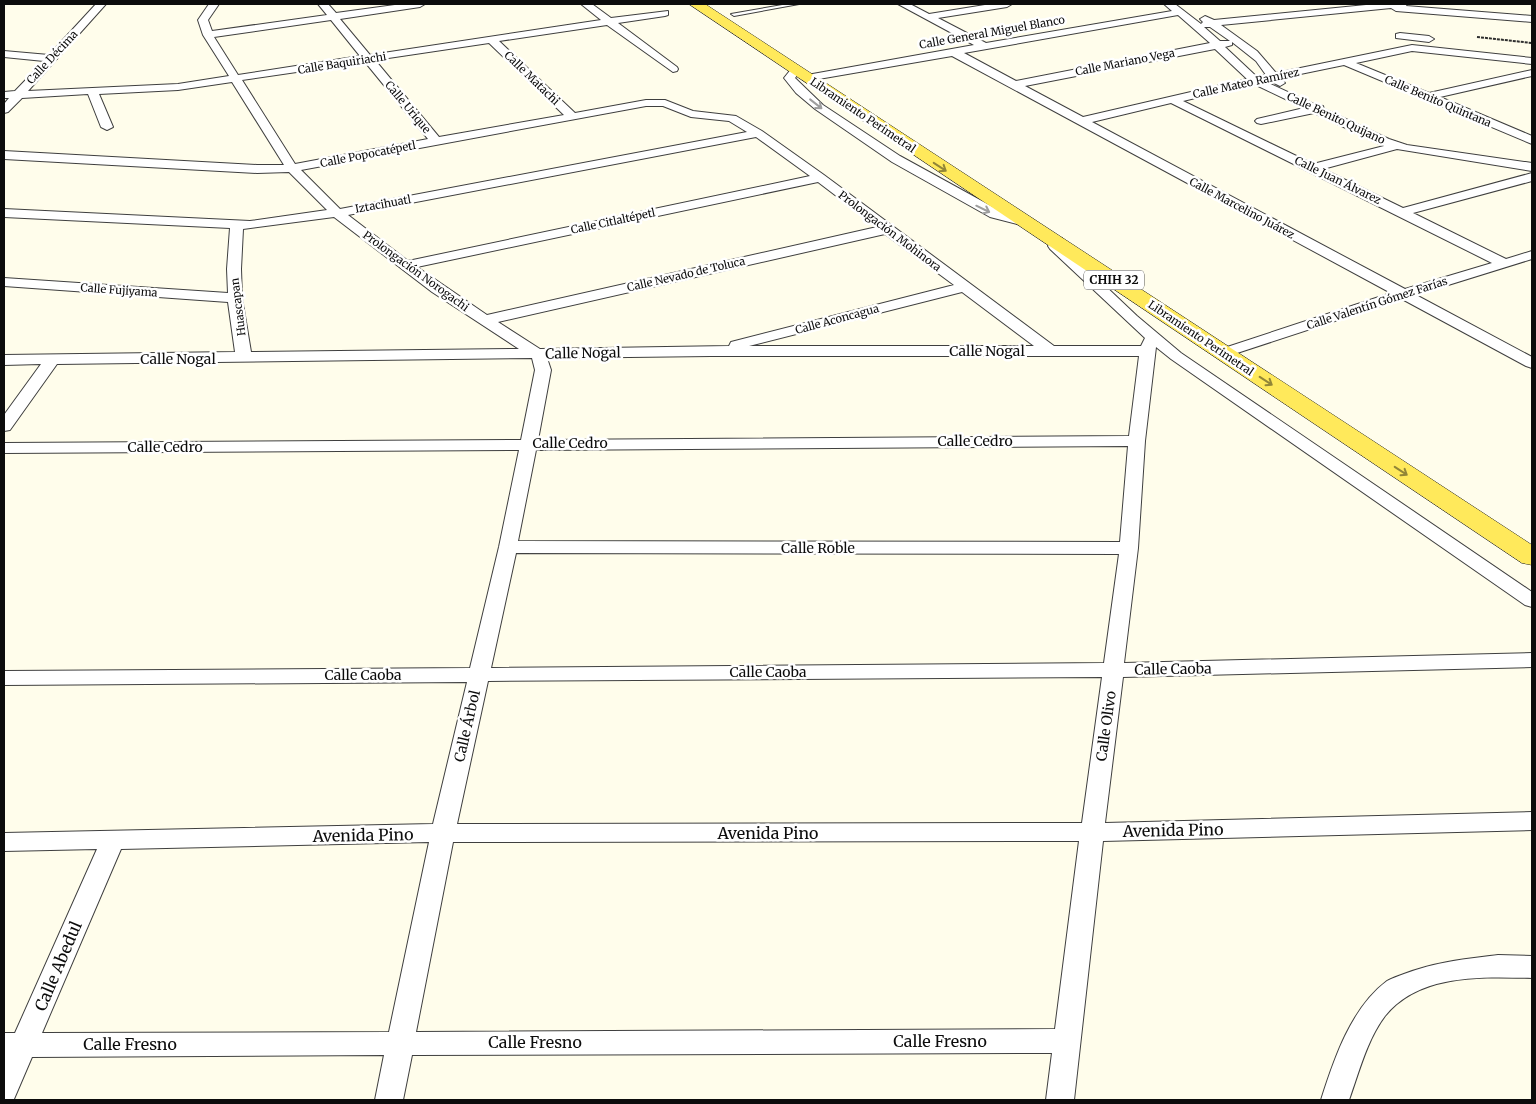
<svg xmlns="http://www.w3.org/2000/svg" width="1536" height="1104" font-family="Merriweather,serif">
<rect width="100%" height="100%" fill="#fffdeb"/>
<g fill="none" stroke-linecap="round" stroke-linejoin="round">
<g stroke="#3f3f3f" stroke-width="2">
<path id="service" d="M 788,4 L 799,4 L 734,16 L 731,14 Z"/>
</g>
<g stroke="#3f3f3f" stroke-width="2">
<path id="minor" d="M 96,4 L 106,4 L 28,91 L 178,84 L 229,76 L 203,35 L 198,20 L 209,4 L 219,4 L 208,20 L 212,31 L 327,15 L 318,4 L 328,4 L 336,13 L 402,4 L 425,4 L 420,7 L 340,19 L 370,55 L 601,20 L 581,4 L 592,4 L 611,18 L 668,11 L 668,15 L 665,16 L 618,23 L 677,67 L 678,69 L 677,71 L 673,72 L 607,25 L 499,41 L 575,113 L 646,100 L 665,100 L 693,111 L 736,116 L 762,131 L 824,175 L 1054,346 L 1141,346 L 1145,338 L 1050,249 L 1048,246 L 1052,238 L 1062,238 L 1064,241 L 1062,245 L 1137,316 L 1181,353 L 1532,592 L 1532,607 L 1525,605 L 1171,359 L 1156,347 L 1145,441 L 1138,548 L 1124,663 L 1532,653 L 1532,667 L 1123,677 L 1105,823 L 1532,812 L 1532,830 L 1103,841 L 1074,1100 L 1046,1100 L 1052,1053 L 412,1055 L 403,1100 L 375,1100 L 384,1055 L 32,1057 L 14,1099 L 4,1100 L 4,1033 L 15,1033 L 97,849 L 4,851 L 4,833 L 433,824 L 467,682 L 4,685 L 4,671 L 470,668 L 499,547 L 519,450 L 4,453 L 4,443 L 521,440 L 535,370 L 532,358 L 57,364 L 10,430 L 4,431 L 4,415 L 41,364 L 4,365 L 4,355 L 235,352 L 228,302 L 4,286 L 4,278 L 228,293 L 227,269 L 230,228 L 4,217 L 4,209 L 250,221 L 327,210 L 289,172 L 257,173 L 4,159 L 4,151 L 257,165 L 284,165 L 232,82 L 178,90 L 99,94 L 113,127 L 107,130 L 101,127 L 88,94 L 22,98 L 8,112 L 4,113 L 4,104 L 9,98 L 4,98 L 4,92 L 15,91 L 44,61 L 4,57 L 4,51 L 49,55 ZM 331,20 L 360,56 L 238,75 L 214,37 ZM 489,43 L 564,115 L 439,137 L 375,60 ZM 365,62 L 428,139 L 295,164 L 242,80 ZM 646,106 L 663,106 L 691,117 L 729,121 L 747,132 L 340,209 L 301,170 ZM 756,137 L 810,176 L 408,261 L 348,215 ZM 818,182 L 877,227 L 487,315 L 417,267 ZM 334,217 L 432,292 L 519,349 L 251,352 L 242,298 L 241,269 L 243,229 ZM 885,234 L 954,285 L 731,342 L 729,346 L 540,349 L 498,322 ZM 962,292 L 1034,346 L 749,346 ZM 711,356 L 1139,356 L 1129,436 L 538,440 L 551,370 L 547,358 ZM 1128,446 L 1120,542 L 518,541 L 536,450 ZM 516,553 L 1119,554 L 1104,663 L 491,668 ZM 1102,677 L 1082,823 L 457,824 L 488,681 ZM 1079,841 L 1055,1029 L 416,1032 L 453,842 ZM 429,842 L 389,1032 L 42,1033 L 121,849 Z
M 898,4 L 910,4 L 929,14 L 991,4 L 1012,4 L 1007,7 L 938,18 L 986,43 L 1172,11 L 1164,4 L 1175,4 L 1201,24 L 1203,22 L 1200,19 L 1205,16 L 1214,20 L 1376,4 L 1407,4 L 1406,6 L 1532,16 L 1532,22 L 1396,11 L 1391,8 L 1221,25 L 1257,51 L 1276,73 L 1412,45 L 1532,58 L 1532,64 L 1412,51 L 1356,63 L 1429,93 L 1532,70 L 1532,76 L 1440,97 L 1532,136 L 1532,144 L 1344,65 L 1281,78 L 1285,83 L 1280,86 L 1270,81 L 1266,82 L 1316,105 L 1323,106 L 1324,109 L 1389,139 L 1407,145 L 1532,163 L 1532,171 L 1397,149 L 1323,169 L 1403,208 L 1532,173 L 1532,181 L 1413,213 L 1506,259 L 1532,251 L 1532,259 L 1416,295 L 1532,357 L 1532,368 L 1526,366 L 1402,299 L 1228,356 L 1218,356 L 1215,353 L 1218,350 L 1391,293 L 952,56 L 807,81 L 803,80 L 802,78 L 807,75 L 974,45 ZM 1178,15 L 1210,43 L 1016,81 L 964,53 ZM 1204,27 L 1210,27 L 1230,41 L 1220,41 ZM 1232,42 L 1256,61 L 1266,75 L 1257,77 L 1225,47 L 1232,45 ZM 1215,49 L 1247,79 L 1083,117 L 1025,86 ZM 1254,84 L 1304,108 L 1257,119 L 1255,121 L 1257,123 L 1261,124 L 1314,113 L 1384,146 L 1313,164 L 1183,101 ZM 1171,103 L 1492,263 L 1405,289 L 1092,122 Z
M 1400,33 L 1429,36 L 1434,39 L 1429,42 L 1396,38 L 1396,34 Z
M 796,67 L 801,70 L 795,78 L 823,105 L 900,156 L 1000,211 L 1034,220 L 1036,223 L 1029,227 L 990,217 L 892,162 L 815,109 L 796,93 L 784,78 L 792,68 Z
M 1498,955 L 1532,956 L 1532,978 C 1484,977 1419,973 1385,1016 C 1367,1040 1359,1072 1349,1100 L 1321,1100 C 1334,1059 1351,1008 1387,981 C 1392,978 1399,976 1404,974 C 1435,962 1466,959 1498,955 Z"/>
</g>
<g stroke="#1d1d1d" stroke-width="1">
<path id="primary" d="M 689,4 L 705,4 L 1532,545 L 1532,565 L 1522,563 Z"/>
</g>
<path stroke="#2e2e2e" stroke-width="2" stroke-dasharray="3 1" stroke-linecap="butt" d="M 1477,37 L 1532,43"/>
<use href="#service" fill="#fff" fill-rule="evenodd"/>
<use href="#minor" fill="#fff" fill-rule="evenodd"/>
<use href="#primary" fill="#ffe95b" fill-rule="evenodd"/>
</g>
<defs><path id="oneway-shaft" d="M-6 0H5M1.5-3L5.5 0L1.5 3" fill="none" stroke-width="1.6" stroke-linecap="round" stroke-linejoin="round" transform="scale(1.25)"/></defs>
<g stroke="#9e9e9e">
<use href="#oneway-shaft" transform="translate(816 104) rotate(38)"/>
<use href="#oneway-shaft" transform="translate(983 209) rotate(26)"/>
</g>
<g stroke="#928637">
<use href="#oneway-shaft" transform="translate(940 167) rotate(33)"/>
<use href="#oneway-shaft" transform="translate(1266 381) rotate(33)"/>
<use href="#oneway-shaft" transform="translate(1401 471) rotate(33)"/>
</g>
<g text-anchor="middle" stroke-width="5" stroke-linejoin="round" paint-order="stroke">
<g font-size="11" fill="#0c0c0c" stroke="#fff">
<text transform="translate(992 32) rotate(-10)" y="4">Calle General Miguel Blanco</text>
<text transform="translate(52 57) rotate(-47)" y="4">Calle Décima</text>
<text transform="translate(1125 62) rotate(-11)" y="4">Calle Mariano Vega</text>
<text transform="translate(342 63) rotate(-9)" y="4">Calle Baquiriachi</text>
<text transform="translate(532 78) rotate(44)" y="4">Calle Matachi</text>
<text transform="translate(1246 83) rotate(-12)" y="4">Calle Mateo Ramírez</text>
<text transform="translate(1438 101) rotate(23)" y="4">Calle Benito Quintana</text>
<text transform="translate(408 107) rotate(50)" y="4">Calle Urique</text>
<text transform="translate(863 115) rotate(34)" y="4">Libramiento Perimetral</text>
<text transform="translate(1336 118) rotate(25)" y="4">Calle Benito Quijano</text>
<text transform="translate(368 154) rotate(-11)" y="4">Calle Popocatépetl</text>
<text transform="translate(1338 180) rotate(26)" y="4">Calle Juan Álvarez</text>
<text transform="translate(383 204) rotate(-10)" y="4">Iztacihuatl</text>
<text transform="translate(1242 208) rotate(28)" y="4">Calle Marcelino Juárez</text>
<text transform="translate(613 221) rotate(-12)" y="4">Calle Citlaltépetl</text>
<text transform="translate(890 231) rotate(37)" y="4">Prolongación Mohinora</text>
<text transform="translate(416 271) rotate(36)" y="4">Prolongación Norogachi</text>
<text transform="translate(686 274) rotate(-13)" y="4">Calle Nevado de Toluca</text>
<text transform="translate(119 290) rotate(4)" y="4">Calle Fujiyama</text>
<text transform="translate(1377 303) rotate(-18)" y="4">Calle Valentín Gómez Farías</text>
<text transform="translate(238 307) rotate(-97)" y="4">Huascapan</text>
<text transform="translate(837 319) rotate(-15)" y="4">Calle Aconcagua</text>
<text transform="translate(1201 338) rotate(34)" y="4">Libramiento Perimetral</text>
</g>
<rect fill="#fff" stroke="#555" stroke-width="1" x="1084" y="270.5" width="60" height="19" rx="4"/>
<g font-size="12" font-weight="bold" fill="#0c0c0c">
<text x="1114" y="284">CHIH 32</text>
</g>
<g font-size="14" fill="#0c0c0c" stroke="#fff">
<text x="987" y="356">Calle Nogal</text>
<text transform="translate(583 353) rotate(-1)" y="5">Calle Nogal</text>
<text x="178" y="364">Calle Nogal</text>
<text x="975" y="446">Calle Cedro</text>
<text x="570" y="448">Calle Cedro</text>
<text x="165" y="452">Calle Cedro</text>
<text x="818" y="553">Calle Roble</text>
<text transform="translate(1173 669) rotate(-1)" y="5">Calle Caoba</text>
<text x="768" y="677">Calle Caoba</text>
<text x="363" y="680">Calle Caoba</text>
<text transform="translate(467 726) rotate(-77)" y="5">Calle Árbol</text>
<text transform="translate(1106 726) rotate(-82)" y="5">Calle Olivo</text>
</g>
<g font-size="16" fill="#0c0c0c" stroke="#fff">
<text transform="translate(1173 830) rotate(-1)" y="6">Avenida Pino</text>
<text x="768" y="839">Avenida Pino</text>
<text transform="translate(363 835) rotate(-1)" y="6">Avenida Pino</text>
<text transform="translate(58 966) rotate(-67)" y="6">Calle Abedul</text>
<text x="940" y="1047">Calle Fresno</text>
<text x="535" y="1048">Calle Fresno</text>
<text x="130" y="1050">Calle Fresno</text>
</g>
</g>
<rect width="1536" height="1104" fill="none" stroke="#0c0c0c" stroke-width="10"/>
</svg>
